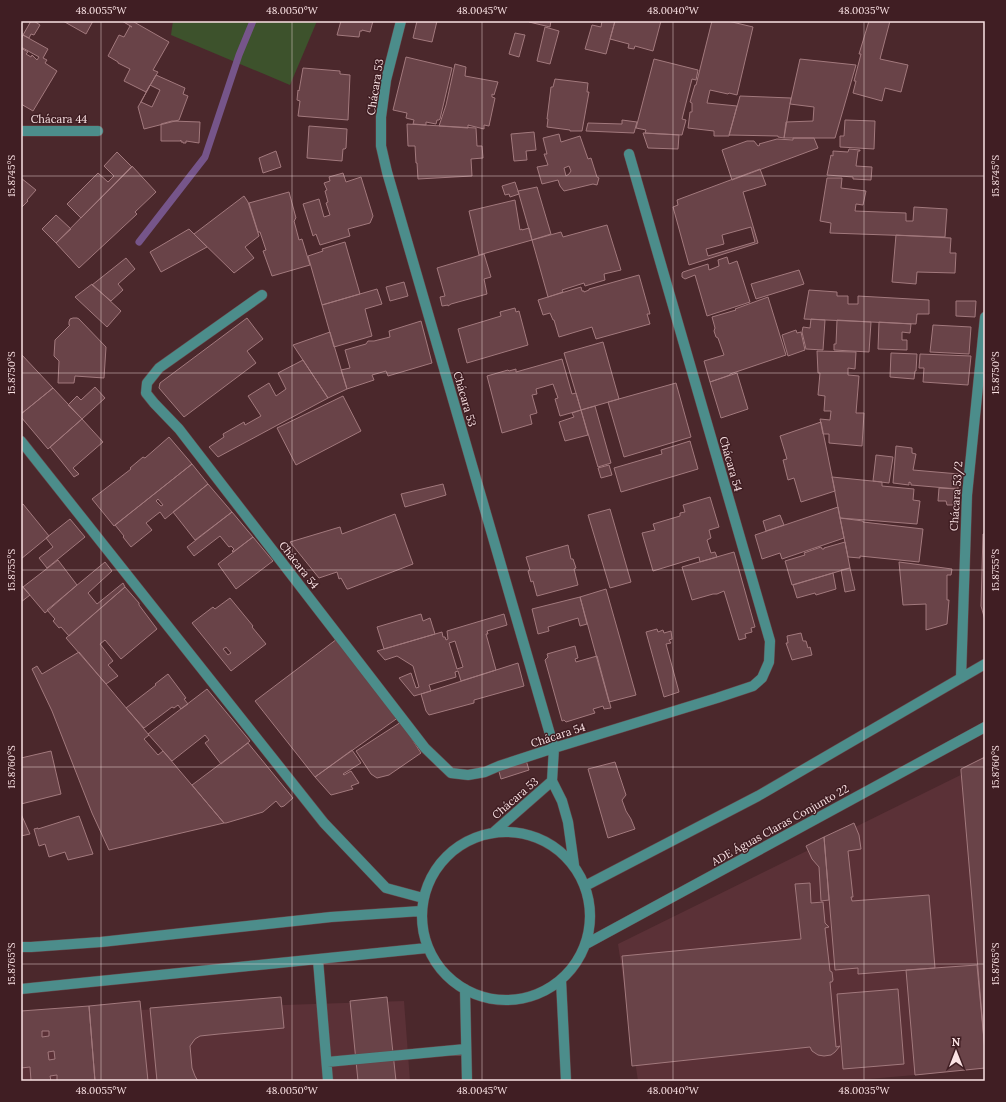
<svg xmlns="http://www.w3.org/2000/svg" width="1006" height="1102" font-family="Lora,serif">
<rect width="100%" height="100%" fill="#4b282c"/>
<path fill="#5b3137" d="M 985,763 L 985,1069 L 845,1081 L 638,1081 L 618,944 Z
M 404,1001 L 410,1081 L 21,1081 L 21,1014 Z"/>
<path fill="#3d522c" d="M 173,21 L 317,21 L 290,85 L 171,35 Z"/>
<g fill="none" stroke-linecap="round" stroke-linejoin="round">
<path stroke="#76558a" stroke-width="7" d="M 139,242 L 205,157 L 239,55 L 253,21"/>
</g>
<path fill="#694348" stroke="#a2797d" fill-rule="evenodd" d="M 31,21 L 34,21 L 40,25 L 34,35 L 31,34 L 29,38 L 23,35 Z
M 63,21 L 93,21 L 86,34 Z
M 122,21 L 135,21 L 134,22 L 169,42 L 153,70 L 158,72 L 146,92 L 124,81 L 130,69 L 118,63 L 118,62 L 108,56 L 119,35 L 124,37 L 130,26 L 132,27 Z
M 341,21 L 373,21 L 370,32 L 362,30 L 362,31 L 360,31 L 359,37 L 337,35 Z
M 417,21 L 437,21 L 432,42 L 413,38 Z
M 529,21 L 551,21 L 550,27 L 529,22 Z
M 602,21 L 615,21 L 606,54 L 585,49 L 592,25 L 601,27 Z
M 615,21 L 661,21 L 653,51 L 635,46 L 634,49 L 628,48 L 629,44 L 610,39 Z
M 712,21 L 728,21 L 753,27 L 737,95 L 729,93 L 728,94 L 710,90 L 707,103 L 737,106 L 729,136 L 714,136 L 714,131 L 688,128 L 690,112 L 692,112 L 692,103 L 690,102 L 695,85 L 696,85 Z
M 869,21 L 890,21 L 880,59 L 908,65 L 901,92 L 885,88 L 882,101 L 853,93 L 856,81 L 854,81 L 861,54 L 859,54 Z
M 545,27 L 559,31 L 550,64 L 537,61 Z
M 515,33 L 525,35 L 519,57 L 509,54 Z
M 23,35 L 48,49 L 43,58 L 47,60 L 45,63 L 57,71 L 33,111 L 21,104 L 21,48 L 28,52 L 26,54 L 31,57 L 32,55 L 37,60 L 39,57 L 21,47 L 21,39 Z
M 406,57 L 452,68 L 440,119 L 439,120 L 437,120 L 436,124 L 426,122 L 426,125 L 413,124 L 414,120 L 406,118 L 407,113 L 393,110 Z
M 654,59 L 698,70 L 696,80 L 692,79 L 682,119 L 686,120 L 682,135 L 645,133 L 646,130 L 636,128 Z
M 800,59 L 856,65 L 835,138 L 784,138 L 786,122 L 813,121 L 814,107 L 790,104 Z
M 455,64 L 466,67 L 465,76 L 498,82 L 494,95 L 492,94 L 492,97 L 495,98 L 489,126 L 484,125 L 484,129 L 468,125 L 468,128 L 439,126 L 446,105 Z
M 303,68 L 340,71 L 340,74 L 350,75 L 348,120 L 298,116 L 300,101 L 297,100 L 298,90 L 299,91 Z
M 156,75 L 185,88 L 183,94 L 188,96 L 179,120 L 144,129 L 138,107 Z
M 555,79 L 588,83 L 587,92 L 589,92 L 582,131 L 570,131 L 570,130 L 547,127 L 548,119 L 547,119 L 551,87 L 553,87 Z
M 150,85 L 160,90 L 152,107 L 141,102 Z
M 740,96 L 791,98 L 784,138 L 778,137 L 778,136 L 729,135 Z
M 622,120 L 637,122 L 634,133 L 586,131 L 588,123 L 622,124 Z
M 845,120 L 875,121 L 874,149 L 840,147 L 840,136 L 844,136 Z
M 172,121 L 200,122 L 199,143 L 186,141 L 186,143 L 183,143 L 183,142 L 181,142 L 181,140 L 180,141 L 161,141 L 161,124 Z
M 407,124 L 476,128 L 477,146 L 482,146 L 483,158 L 471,159 L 472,176 L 418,179 L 417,163 L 416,163 L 415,146 L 408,146 Z
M 309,126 L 347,129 L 346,148 L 345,149 L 343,149 L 342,161 L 307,158 Z
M 534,132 L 536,150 L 526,151 L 527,160 L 514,161 L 511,134 Z
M 643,133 L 679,135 L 678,149 L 648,148 Z
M 559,134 L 561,142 L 580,136 L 588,159 L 591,158 L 597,177 L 599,178 L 597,185 L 593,184 L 564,191 L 560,186 L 558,180 L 542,184 L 537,167 L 548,165 L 544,154 L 547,154 L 543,138 ZM 569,166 L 571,171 L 569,174 L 566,176 L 564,168 Z
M 793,138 L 814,138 L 818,148 L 732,180 L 722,150 L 747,141 L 754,141 L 758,146 L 760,145 L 759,144 L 777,139 L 793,140 Z
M 849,149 L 860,150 L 860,151 L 858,151 L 856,166 L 872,167 L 871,180 L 853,179 L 853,177 L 827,175 L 831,155 L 833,156 L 833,151 L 848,152 Z
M 276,151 L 281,167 L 263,173 L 259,158 Z
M 117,152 L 132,167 L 81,218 L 67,204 L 98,173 L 108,182 L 114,176 L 104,166 Z
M 132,166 L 156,192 L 135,212 L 137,214 L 79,268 L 56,243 Z
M 760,169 L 766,185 L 743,192 L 758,243 L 689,265 L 673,207 L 678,205 L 677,200 ZM 751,227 L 755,242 L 708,256 L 706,249 L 724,244 L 722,235 Z
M 343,173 L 346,182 L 361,177 L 373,216 L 370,223 L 348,229 L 350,236 L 320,245 L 316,234 L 313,236 L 303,204 L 319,199 L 324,217 L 330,215 L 326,203 L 328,202 L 325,191 L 327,190 L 324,183 L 330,181 L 329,177 Z
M 21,178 L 36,190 L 27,200 L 28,201 L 21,208 Z
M 827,178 L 842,178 L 841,188 L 866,191 L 863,205 L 856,204 L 855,211 L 906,213 L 906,221 L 913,221 L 914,207 L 947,209 L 945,237 L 830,233 L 831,223 L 820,221 Z
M 515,182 L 519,194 L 510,197 L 509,194 L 505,195 L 502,186 Z
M 537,187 L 551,234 L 532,240 L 518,191 Z
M 289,192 L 296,218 L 295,219 L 295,220 L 294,221 L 299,240 L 302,239 L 310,265 L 272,276 L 263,251 L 266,250 L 260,232 L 258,232 L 249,203 Z
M 244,196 L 248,202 L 259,236 L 245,247 L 254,258 L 234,273 L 194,234 Z
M 515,200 L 520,230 L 522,229 L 522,230 L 529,228 L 532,240 L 479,255 L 469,211 Z
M 56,215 L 71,229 L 56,243 L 42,229 Z
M 607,225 L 621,270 L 604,274 L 605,280 L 585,286 L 584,283 L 562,290 L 563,292 L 548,297 L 532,240 L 561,232 L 563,237 Z
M 189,229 L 207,247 L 161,272 L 150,252 Z
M 896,235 L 951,238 L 950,253 L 956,253 L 955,273 L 917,272 L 916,284 L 892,282 Z
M 345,242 L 360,294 L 322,305 L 308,256 L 323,251 L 322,249 Z
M 484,254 L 491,277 L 484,279 L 487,294 L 451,304 L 448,306 L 448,305 L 442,306 L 440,297 L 445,296 L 437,268 Z
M 727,257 L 729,264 L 737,261 L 750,302 L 707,316 L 695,275 L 685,279 L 682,277 L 682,273 L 683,272 L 708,264 L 709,270 L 719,266 L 718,260 Z
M 126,258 L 135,269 L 118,284 L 123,290 L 111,301 L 92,285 Z
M 799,270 L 804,284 L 756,299 L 751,284 Z
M 639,275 L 650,314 L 647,314 L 650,324 L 596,339 L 592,327 L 559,337 L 554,320 L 553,320 L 550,313 L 543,315 L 538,300 L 581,287 L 582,291 L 584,291 L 584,292 L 589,290 L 589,289 Z
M 404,282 L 408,296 L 390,301 L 386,287 Z
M 92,284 L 121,311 L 107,327 L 75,297 Z
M 377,289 L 382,304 L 365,309 L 372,336 L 334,347 L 322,305 Z
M 809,290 L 837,292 L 837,296 L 848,296 L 848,304 L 858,304 L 858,296 L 929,300 L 929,314 L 917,314 L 916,324 L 804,319 Z
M 768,297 L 786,355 L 730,374 L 730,375 L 710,382 L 704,361 L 724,355 L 718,338 L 716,337 L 714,331 L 715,328 L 712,317 L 736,310 L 735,309 Z
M 956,301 L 976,301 L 975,317 L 956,316 Z
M 515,308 L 516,312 L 519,311 L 528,345 L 467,363 L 458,329 L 501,316 L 500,312 Z
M 73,318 L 77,318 L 79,319 L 106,347 L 104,378 L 75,376 L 74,383 L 58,383 L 59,361 L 54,356 L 55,340 L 70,325 L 69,325 L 69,322 L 70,319 Z
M 247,318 L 263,339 L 247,351 L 256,363 L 184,417 L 159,388 L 160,383 Z
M 811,319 L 825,320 L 823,350 L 806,349 L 802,332 L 803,327 L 810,328 Z
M 837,320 L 871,322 L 869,352 L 834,350 L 834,344 L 836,344 Z
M 421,321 L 432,363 L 388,376 L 386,371 L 372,375 L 374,380 L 347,389 L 341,370 L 350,368 L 345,350 L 366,344 L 368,341 L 374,341 L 390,337 L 389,331 Z
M 879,322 L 911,324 L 910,333 L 902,332 L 902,340 L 907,340 L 907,350 L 878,349 Z
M 933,325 L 971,327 L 969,354 L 930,352 Z
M 796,330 L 797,333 L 801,332 L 805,350 L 788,356 L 782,335 Z
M 330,332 L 347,389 L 328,398 L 293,345 Z
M 603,342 L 619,399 L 581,410 L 564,353 Z
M 817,351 L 856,352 L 855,369 L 848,368 L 848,375 L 859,376 L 856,413 L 864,413 L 862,446 L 829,443 L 829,434 L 823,434 L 820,419 L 830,420 L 831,411 L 824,411 L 825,396 L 818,395 L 820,373 L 818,373 Z
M 891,353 L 917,354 L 916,371 L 915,371 L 914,379 L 890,377 Z
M 21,354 L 53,388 L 21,414 Z
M 920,354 L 971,356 L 968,385 L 923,382 L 924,368 L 919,368 Z
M 562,359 L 572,394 L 576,393 L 581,410 L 560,416 L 555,399 L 558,398 L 553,384 L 536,389 L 537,394 L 532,395 L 537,413 L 530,415 L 532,424 L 502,433 L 487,376 L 508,370 L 509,371 L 516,369 L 516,372 Z
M 303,360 L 328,398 L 218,457 L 209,447 L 224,437 L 223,434 L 244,422 L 245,425 L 261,416 L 248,396 L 269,383 L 276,396 L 286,389 L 278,373 Z
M 737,373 L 748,409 L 721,418 L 710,382 Z
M 676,383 L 691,437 L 624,457 L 608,402 Z
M 95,387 L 105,398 L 82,419 L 68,405 L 77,396 L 81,400 Z
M 53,388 L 82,419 L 48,449 L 21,417 L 21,414 Z
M 343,396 L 361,431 L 296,465 L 277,428 Z
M 595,406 L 611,463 L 598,467 L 581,410 Z
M 581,410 L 588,435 L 565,441 L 559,422 L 574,417 L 572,413 Z
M 82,419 L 103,442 L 73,468 L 79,474 L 74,477 L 50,447 Z
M 821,422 L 835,491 L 801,502 L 794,478 L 788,480 L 783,460 L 787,459 L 780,436 Z
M 169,437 L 192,464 L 114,526 L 92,499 L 131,469 L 130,468 L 143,457 L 145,458 Z
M 690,441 L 698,469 L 621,492 L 614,468 L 662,454 L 661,450 Z
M 896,446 L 912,448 L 912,453 L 916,454 L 913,470 L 959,474 L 958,489 L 911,485 L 911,483 L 909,482 L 909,485 L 893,483 Z
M 876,455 L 893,457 L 889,483 L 873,481 Z
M 192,464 L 208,484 L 165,519 L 160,512 L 146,523 L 152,530 L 131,547 L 123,537 L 124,536 L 115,525 ZM 158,499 L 163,505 L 161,506 L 156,501 Z
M 609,465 L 612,475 L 601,478 L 598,468 Z
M 832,477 L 882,482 L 882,486 L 914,489 L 913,500 L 920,501 L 917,524 L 840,518 Z
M 208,484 L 232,512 L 195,540 L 173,512 Z
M 443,484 L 446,495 L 405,507 L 401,494 Z
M 939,488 L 958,489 L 957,505 L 947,505 L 946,501 L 938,501 Z
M 710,497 L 719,527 L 709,530 L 711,538 L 707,540 L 711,553 L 715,552 L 717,557 L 700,562 L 699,557 L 653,571 L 642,533 L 655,530 L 653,524 L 680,516 L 680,513 L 685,512 L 683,505 Z
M 23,504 L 49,536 L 21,559 L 21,505 Z
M 838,507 L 844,538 L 782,559 L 780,553 L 762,559 L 755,535 Z
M 610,509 L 631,582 L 610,588 L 588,515 Z
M 232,512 L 253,537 L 233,552 L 232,551 L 234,549 L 231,546 L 229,547 L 220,536 L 194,556 L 187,547 Z
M 395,514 L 413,564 L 348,589 L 347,589 L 341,578 L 339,579 L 337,572 L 319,578 L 290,542 L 340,527 L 342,534 Z
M 780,515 L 784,525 L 766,531 L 763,521 Z
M 840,518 L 863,521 L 863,522 L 923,529 L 919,562 L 860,556 L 860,558 L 848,557 Z
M 70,519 L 85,537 L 47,568 L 39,558 L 53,547 L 46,538 Z
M 983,534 L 985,534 L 985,620 L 981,606 Z
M 253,537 L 273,561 L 236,589 L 218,564 Z
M 845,542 L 850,568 L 792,585 L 785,561 L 805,555 L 804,553 L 821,547 L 822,549 L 824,549 L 824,548 Z
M 568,545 L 571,559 L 573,559 L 576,568 L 574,569 L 578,585 L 537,596 L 533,581 L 531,582 L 528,571 L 530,570 L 526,557 Z
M 734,552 L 755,627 L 751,628 L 752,632 L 745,634 L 746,638 L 739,640 L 724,591 L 717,594 L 713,594 L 692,600 L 682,567 Z
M 58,560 L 77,585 L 45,613 L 23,587 Z
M 105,562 L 112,571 L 88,593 L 97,604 L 123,583 L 125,587 L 69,636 L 61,627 L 59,628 L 53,621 L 55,619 L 47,610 Z
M 899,562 L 952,569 L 951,575 L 947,575 L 947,600 L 949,600 L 947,624 L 926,630 L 926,604 L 903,605 Z
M 850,568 L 855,590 L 845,592 L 841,570 Z
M 833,573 L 836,589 L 816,595 L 815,593 L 797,598 L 793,585 Z
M 21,585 L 30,595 L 21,602 Z
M 125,587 L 139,603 L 139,605 L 157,629 L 121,659 L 105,640 L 100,644 L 113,661 L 108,665 L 118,676 L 106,684 L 66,638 Z
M 606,589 L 636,695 L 609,702 L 580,597 Z
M 580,597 L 587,624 L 580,626 L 578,618 L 548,627 L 549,631 L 538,634 L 532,609 Z
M 230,598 L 253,626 L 252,627 L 266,644 L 231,671 L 192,623 L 213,607 L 215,609 ZM 226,647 L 231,653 L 228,655 L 223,649 Z
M 421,614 L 423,621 L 430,618 L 435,634 L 384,649 L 377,627 Z
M 504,614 L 507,625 L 487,631 L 488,634 L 486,634 L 496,670 L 461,681 L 458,671 L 455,672 L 456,677 L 429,685 L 431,691 L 414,696 L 399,678 L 411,673 L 416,688 L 419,687 L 413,666 L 397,656 L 385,660 L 377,651 L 442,632 L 443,637 L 445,637 L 446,640 L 448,639 L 447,631 ZM 455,641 L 463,667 L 457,669 L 449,643 Z
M 657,629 L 658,632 L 663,630 L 664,633 L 671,631 L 672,639 L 669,640 L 671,643 L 666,644 L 679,692 L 664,697 L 646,632 Z
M 801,633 L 803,641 L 806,641 L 808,648 L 810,647 L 812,655 L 792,660 L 786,643 L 788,643 L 787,636 Z
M 337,639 L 399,717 L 315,777 L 255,701 Z
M 575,646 L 578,658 L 575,659 L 576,662 L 597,656 L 611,708 L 604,709 L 603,706 L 593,709 L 595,713 L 566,722 L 564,720 L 562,721 L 545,660 L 548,657 L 547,654 Z
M 79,652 L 149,735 L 144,739 L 158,755 L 163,751 L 224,823 L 109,850 L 92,813 L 52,711 L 32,669 L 37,666 L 42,674 Z
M 518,663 L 524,686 L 474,700 L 474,703 L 429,715 L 426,711 L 421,694 Z
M 168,674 L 186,698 L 184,699 L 188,704 L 181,709 L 178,705 L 174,708 L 172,707 L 144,728 L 126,708 L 156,685 L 155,684 Z
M 207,689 L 250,741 L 221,764 L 205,743 L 209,740 L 205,735 L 172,761 L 148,734 Z
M 401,722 L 421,753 L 389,775 L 377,778 L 371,774 L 356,751 Z
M 248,743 L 293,798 L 284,806 L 281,807 L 276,801 L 263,812 L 226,823 L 224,823 L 192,785 Z
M 352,750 L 361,763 L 343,774 L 344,775 L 351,771 L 359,783 L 351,786 L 353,789 L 331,795 L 315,777 Z
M 51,751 L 61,794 L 21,804 L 21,758 Z
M 985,757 L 985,1051 L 961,771 L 961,769 Z
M 526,760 L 529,770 L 501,779 L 498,768 Z
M 615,762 L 626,795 L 622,800 L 626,811 L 631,819 L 635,829 L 608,838 L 588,769 Z
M 21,814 L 30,834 L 21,836 Z
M 79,816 L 93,854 L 68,860 L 65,852 L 49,857 L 45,844 L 39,846 L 34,829 L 38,828 L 38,829 Z
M 854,823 L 859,835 L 861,849 L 848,851 L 853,897 L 851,897 L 852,901 L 929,895 L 935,968 L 858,974 L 858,968 L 835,970 L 824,837 Z
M 824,837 L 829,900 L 821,901 L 819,867 L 812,859 L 806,846 Z
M 810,883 L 811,903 L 823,902 L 825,923 L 829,927 L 825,928 L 830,971 L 832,972 L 833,980 L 832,982 L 830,982 L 836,1047 L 840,1046 L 835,1052 L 831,1055 L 824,1056 L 818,1055 L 812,1051 L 810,1047 L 632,1066 L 622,956 L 801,939 L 795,884 Z
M 977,965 L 985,1051 L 985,1068 L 915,1075 L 906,970 Z
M 898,989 L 904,1064 L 843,1069 L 837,994 Z
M 281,997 L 284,1028 L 219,1034 L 200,1036 L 195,1039 L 190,1046 L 192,1068 L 195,1076 L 198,1081 L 157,1081 L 150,1008 Z
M 387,997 L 396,1081 L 358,1081 L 350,1001 Z
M 140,1001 L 148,1081 L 95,1081 L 89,1006 Z
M 89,1006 L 95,1081 L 57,1081 L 57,1075 L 50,1076 L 51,1081 L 31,1081 L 30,1067 L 21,1068 L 21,1011 ZM 42,1031 L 49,1031 L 49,1036 L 42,1037 ZM 54,1051 L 55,1059 L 49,1060 L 48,1052 Z"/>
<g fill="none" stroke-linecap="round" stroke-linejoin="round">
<g stroke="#674649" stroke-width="11">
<path id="minor" d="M 401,21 L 386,80 L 381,117 L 381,146 L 387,172 L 554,748 L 552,781 L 562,801 L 568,822 L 574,865
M 21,131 L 98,131
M 262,295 L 159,368 L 147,383 L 146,393 L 154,403 L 179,429 L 425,748 L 451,773 L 468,775 L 485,772 L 499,766 L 554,748 L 717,698 L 753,686 L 762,678 L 769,662 L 770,641 L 629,154
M 21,441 L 324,823 L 386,888 L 423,898
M 961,678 L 967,495 L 985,317
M 494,832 L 552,781
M422 916a84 84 0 1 1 168 0a84 84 0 1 1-168 0Z
M 585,886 L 758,796 L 985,664
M 586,944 L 985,727
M 21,947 L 31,947 L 101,942 L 331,917 L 421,911
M 318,960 L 328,1081
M 561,980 L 566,1081
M 21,989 L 427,948
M 465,989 L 467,1081
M 327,1062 L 466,1049"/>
</g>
<use href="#minor" stroke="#4c8d8b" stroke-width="10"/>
</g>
<path fill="none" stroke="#fae2e4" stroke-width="1" stroke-opacity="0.45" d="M 101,21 L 101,1081M 292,21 L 292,1081M 482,21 L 482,1081M 673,21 L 673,1081M 864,21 L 864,1081M 21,176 L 985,176M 21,373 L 985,373M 21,570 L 985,570M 21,767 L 985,767M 21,964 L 985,964"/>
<g text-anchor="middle" stroke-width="3" stroke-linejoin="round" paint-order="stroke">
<g font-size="11" fill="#fae2e4" stroke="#401e23">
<text transform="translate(375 87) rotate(-81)" y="4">Chácara 53</text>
<text x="59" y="123">Chácara 44</text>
<text transform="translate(465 399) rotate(74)" y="4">Chácara 53</text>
<text transform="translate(731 464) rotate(74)" y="4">Chácara 54</text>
<text transform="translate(956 496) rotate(-86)" y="4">Chácara 53/2</text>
<text transform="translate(299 565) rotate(52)" y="4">Chácara 54</text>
<text transform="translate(558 735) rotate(-18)" y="4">Chácara 54</text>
<text transform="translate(515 798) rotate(-41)" y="4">Chácara 53</text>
<text transform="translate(780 825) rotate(-29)" y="4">ADE Águas Claras Conjunto 22</text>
</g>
</g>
<rect width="1006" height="1102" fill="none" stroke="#401e23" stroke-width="44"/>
<g transform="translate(956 1052)" stroke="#401e23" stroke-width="3" paint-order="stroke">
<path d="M0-3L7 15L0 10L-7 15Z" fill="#fae2e4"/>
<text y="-6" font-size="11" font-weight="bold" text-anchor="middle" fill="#fae2e4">N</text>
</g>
<rect x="22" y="22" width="962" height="1058" fill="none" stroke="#fae2e4" stroke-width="1.5"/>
<g font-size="10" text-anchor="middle" fill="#fae2e4">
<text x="101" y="14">48.0055°W</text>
<text x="292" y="14">48.0050°W</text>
<text x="482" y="14">48.0045°W</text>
<text x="673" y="14">48.0040°W</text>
<text x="864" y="14">48.0035°W</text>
<text transform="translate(11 176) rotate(-90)" y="4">15.8745°S</text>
<text transform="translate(995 176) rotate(-90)" y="4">15.8745°S</text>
<text transform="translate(11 373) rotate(-90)" y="4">15.8750°S</text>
<text transform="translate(995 373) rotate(-90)" y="4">15.8750°S</text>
<text transform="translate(11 570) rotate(-90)" y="4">15.8755°S</text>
<text transform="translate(995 570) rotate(-90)" y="4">15.8755°S</text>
<text transform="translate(11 767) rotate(-90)" y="4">15.8760°S</text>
<text transform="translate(995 767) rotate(-90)" y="4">15.8760°S</text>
<text transform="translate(11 964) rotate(-90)" y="4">15.8765°S</text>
<text transform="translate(995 964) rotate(-90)" y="4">15.8765°S</text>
<text x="101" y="1094">48.0055°W</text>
<text x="292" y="1094">48.0050°W</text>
<text x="482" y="1094">48.0045°W</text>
<text x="673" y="1094">48.0040°W</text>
<text x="864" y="1094">48.0035°W</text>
</g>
</svg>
